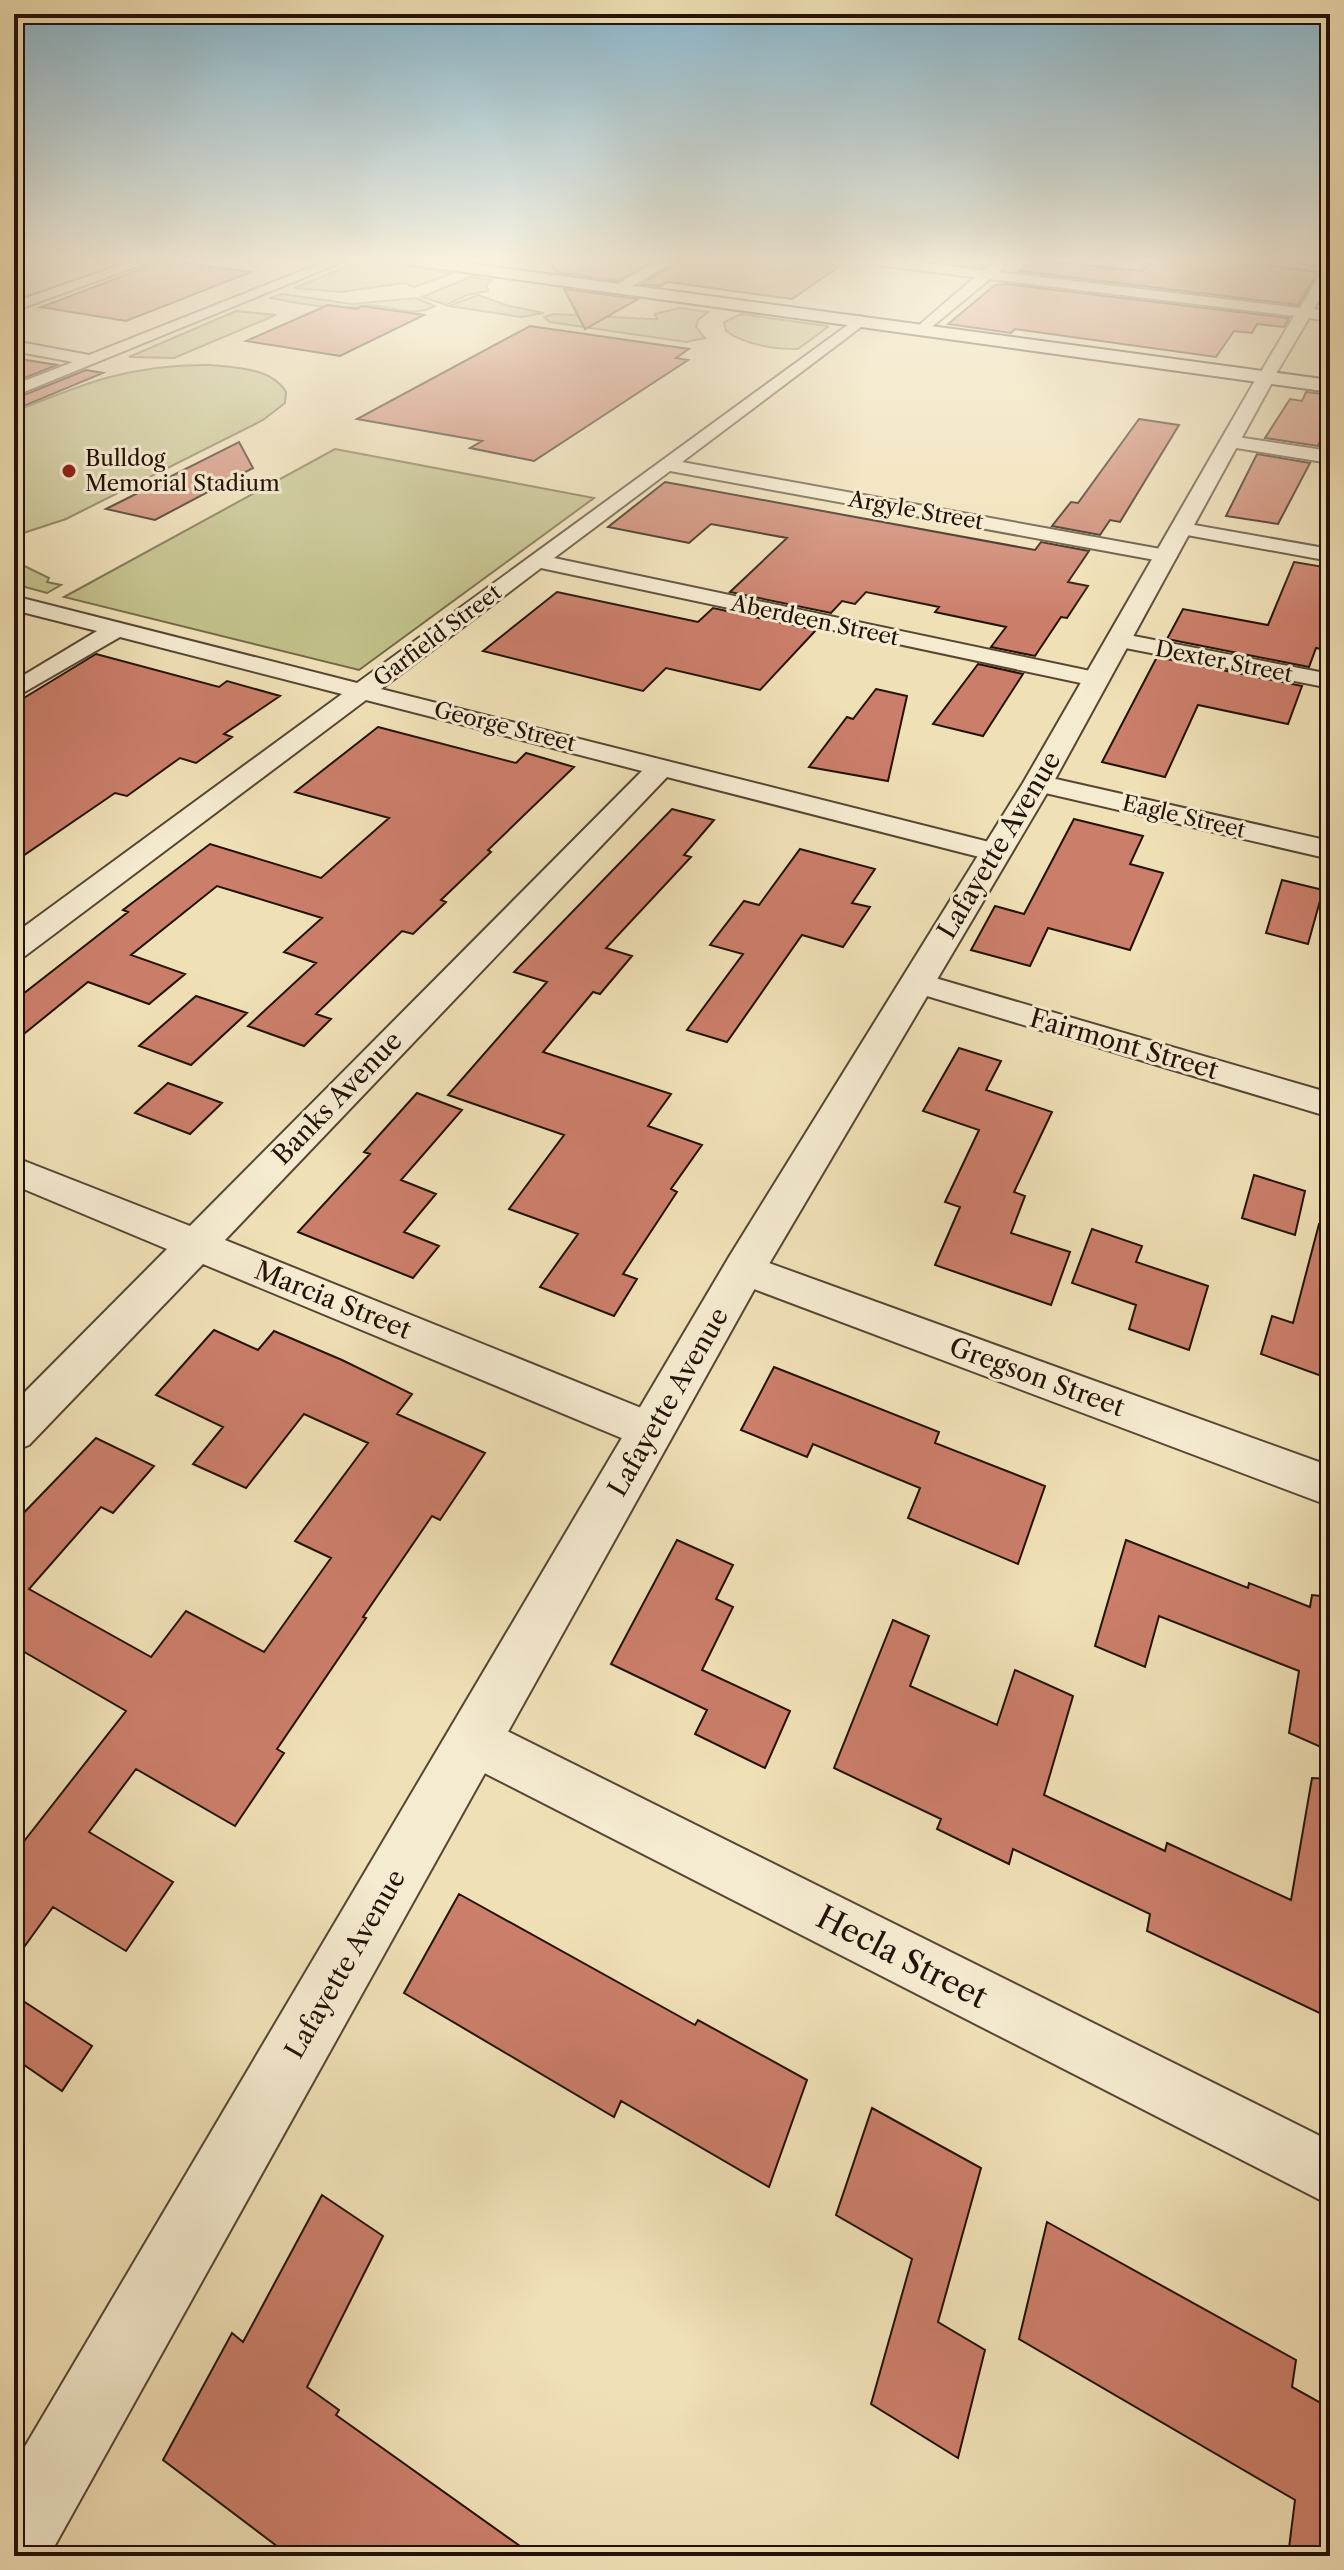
<svg xmlns="http://www.w3.org/2000/svg" width="1344" height="2570" font-family="'Libre Caslon Text',serif">
<rect width="100%" height="100%" fill="#f0e0b6"/>
<filter id="stains"><feTurbulence type="fractalNoise" baseFrequency=".0025" numOctaves="4"/><feColorMatrix values="0 0 0 0 .2 0 0 0 0 .09 0 0 0 0 .02 0 0 0 .5 -.17"/></filter>
<radialGradient id="worn" r=".72"><stop offset=".6" stop-color="#630" stop-opacity="0"/><stop offset="1" stop-color="#630" stop-opacity=".3"/></radialGradient>
<path fill="#c1c088" stroke="#726947" stroke-width="2" d="M 361,261 L 362,260 L 453,273 L 414,287 L 404,283 L 340,292 L 294,288 Z
M 470,277 L 492,280 L 486,285 L 488,291 L 467,295 L 446,305 L 422,297 Z
M 282,294 L 352,304 L 416,298 L 435,306 C 409,320 389,302 363,306 C 332,311 300,303 270,298 Z
M 478,295 L 509,306 L 544,313 L 521,317 L 449,306 Z
M 680,308 L 708,312 L 698,320 L 696,327 L 705,338 L 686,342 L 550,322 L 544,317 L 554,314 L 650,319 L 657,319 L 655,314 Z
M 236,311 L 276,315 L 174,358 L 129,357 Z
M 741,314 L 827,326 L 828,327 L 798,349 C 774,349 746,345 726,331 L 724,322 Z
M 210,365 C 235,367 272,368 286,392 L 285,403 L 263,420 L 66,519 L 14,536 L 14,412 C 84,383 132,364 210,365 Z
M 335,449 L 594,498 L 359,670 L 64,597 Z
M 14,561 L 49,578 L 47,582 L 61,585 L 47,593 L 14,584 Z"/>
<path fill="#cb7e6a" stroke="#231206" stroke-width="2" d="M 165,260 L 251,272 L 126,321 L 41,307 Z
M 549,260 L 655,260 L 618,281 L 556,272 Z
M 680,260 L 793,260 L 840,266 L 792,299 L 668,282 L 660,286 L 642,284 Z
M 1033,260 L 1142,271 L 1151,261 L 1226,260 L 1318,272 L 1298,305 L 1019,271 Z
M 1005,284 L 1289,318 L 1284,327 L 1257,324 L 1252,333 L 1234,331 L 1216,357 L 1015,329 L 1011,333 L 948,324 L 995,285 Z
M 564,289 L 638,299 L 585,329 Z
M 328,305 L 357,309 L 362,306 L 424,315 L 340,356 L 246,341 Z
M 530,326 L 689,349 L 676,358 L 688,360 L 534,461 L 470,448 L 482,441 L 357,419 Z
M 14,358 L 57,365 L 14,382 Z
M 86,370 L 103,373 L 14,410 L 14,399 Z
M 1306,392 L 1330,395 L 1330,441 L 1321,439 L 1318,446 L 1265,438 L 1290,399 L 1302,401 Z
M 1139,419 L 1179,425 L 1120,522 L 1110,520 L 1100,535 L 1052,526 L 1071,502 L 1078,503 Z
M 239,442 L 253,468 L 155,520 L 106,509 Z
M 1257,454 L 1310,463 L 1278,524 L 1226,516 Z
M 665,482 L 1035,550 L 1041,542 L 1089,551 L 1068,582 L 1088,586 L 1067,618 L 1061,617 L 1035,656 L 991,647 L 1006,627 L 935,612 L 939,607 L 866,592 L 855,604 L 842,601 L 831,613 L 730,592 L 787,538 L 711,524 L 689,543 L 608,527 Z
M 1294,562 L 1330,568 L 1330,651 L 1316,648 L 1309,667 L 1167,639 L 1183,609 L 1268,625 Z
M 557,592 L 698,622 L 713,608 L 816,630 L 760,690 L 666,668 L 643,691 L 483,651 Z
M 96,654 L 219,687 L 227,681 L 280,696 L 224,734 L 232,737 L 196,763 L 180,758 L 127,796 L 115,793 L 14,862 L 14,704 Z
M 1157,657 L 1302,686 L 1288,724 L 1198,705 L 1165,777 L 1102,762 Z
M 978,664 L 1023,674 L 983,736 L 933,724 Z
M 876,689 L 907,696 L 888,781 L 809,767 L 847,717 L 853,719 Z
M 378,727 L 516,763 L 526,753 L 574,767 L 488,850 L 491,852 L 441,900 L 446,902 L 413,934 L 402,931 L 316,1014 L 331,1019 L 304,1046 L 248,1026 L 316,963 L 284,952 L 322,918 L 217,886 L 131,955 L 185,974 L 149,1004 L 88,982 L 14,1042 L 14,1001 L 128,912 L 123,910 L 210,844 L 321,878 L 389,818 L 295,792 Z
M 672,809 L 714,820 L 684,855 L 691,857 L 606,948 L 632,956 L 600,994 L 593,992 L 543,1052 L 671,1094 L 648,1126 L 702,1145 L 671,1189 L 677,1192 L 623,1274 L 637,1279 L 614,1316 L 540,1287 L 578,1234 L 509,1209 L 564,1135 L 448,1095 L 547,982 L 514,972 Z
M 1074,819 L 1143,836 L 1130,864 L 1163,873 L 1130,950 L 1048,928 L 1030,966 L 971,950 L 995,906 L 1024,914 Z
M 800,849 L 875,869 L 852,903 L 870,907 L 843,947 L 802,935 L 727,1042 L 687,1030 L 743,954 L 710,945 L 744,901 L 759,905 Z
M 1282,880 L 1323,890 L 1308,944 L 1266,933 Z
M 196,996 L 247,1013 L 191,1065 L 139,1046 Z
M 959,1048 L 1001,1061 L 986,1090 L 1052,1112 L 1014,1192 L 1025,1196 L 1011,1233 L 1070,1252 L 1051,1305 L 935,1265 L 960,1207 L 945,1202 L 979,1130 L 923,1111 Z
M 168,1083 L 222,1103 L 190,1134 L 135,1113 Z
M 417,1093 L 462,1110 L 401,1180 L 436,1194 L 404,1232 L 439,1246 L 413,1278 L 298,1232 L 370,1154 L 364,1152 Z
M 1254,1175 L 1305,1191 L 1295,1235 L 1242,1218 Z
M 1319,1224 L 1330,1225 L 1330,1379 L 1261,1354 L 1272,1316 L 1293,1323 Z
M 1092,1229 L 1142,1246 L 1136,1262 L 1208,1286 L 1189,1350 L 1129,1329 L 1136,1305 L 1072,1283 Z
M 214,1330 L 258,1350 L 274,1331 L 342,1360 L 412,1394 L 397,1414 L 485,1453 L 440,1520 L 432,1516 L 363,1617 L 366,1618 L 277,1749 L 284,1753 L 235,1826 L 136,1769 L 89,1832 L 173,1882 L 126,1951 L 53,1907 L 14,1961 L 14,1854 L 126,1711 L 14,1646 L 14,1523 L 96,1438 L 154,1466 L 113,1513 L 101,1507 L 29,1589 L 151,1657 L 186,1611 L 264,1652 L 331,1558 L 295,1541 L 368,1443 L 304,1414 L 246,1488 L 193,1464 L 223,1427 L 156,1395 Z
M 774,1367 L 939,1432 L 935,1443 L 1045,1486 L 1018,1564 L 908,1518 L 920,1488 L 813,1444 L 807,1457 L 741,1430 Z
M 677,1540 L 733,1565 L 716,1599 L 733,1607 L 702,1670 L 790,1711 L 765,1768 L 695,1734 L 707,1710 L 611,1664 Z
M 1126,1540 L 1248,1588 L 1249,1583 L 1310,1607 L 1312,1595 L 1330,1597 L 1330,1751 L 1289,1733 L 1299,1671 L 1159,1616 L 1145,1667 L 1095,1646 Z
M 893,1620 L 929,1636 L 910,1686 L 997,1725 L 1015,1670 L 1073,1696 L 1044,1795 L 1165,1851 L 1167,1843 L 1291,1900 L 1312,1778 L 1330,1779 L 1330,2018 L 1147,1931 L 1150,1914 L 1013,1849 L 1009,1864 L 937,1829 L 941,1819 L 834,1768 Z
M 459,1894 L 695,2025 L 698,2020 L 807,2080 L 769,2187 L 621,2101 L 614,2117 L 404,1993 Z
M 14,1995 L 92,2046 L 62,2091 L 14,2058 Z
M 872,2108 L 981,2168 L 938,2322 L 985,2350 L 958,2458 L 871,2404 L 912,2259 L 836,2215 Z
M 322,2195 L 383,2236 L 307,2387 L 339,2410 L 336,2415 L 534,2556 L 290,2556 L 163,2460 L 232,2333 L 243,2342 Z
M 1047,2222 L 1296,2360 L 1292,2387 L 1330,2408 L 1330,2556 L 1288,2556 L 1295,2500 L 1019,2339 Z"/>
<g fill="none" stroke-linecap="round" stroke-linejoin="round">
<g stroke="#564632" stroke-width="4">
<path id="minor" d="M 135,260 L 154,260 L 14,311 L 14,302 Z
M 329,260 L 347,260 L 14,396 L 14,385 L 73,362 L 14,351 L 14,341 L 89,355 Z
M 660,260 L 677,260 L 623,291 L 611,288 Z
M 861,260 L 899,260 L 984,270 L 999,260 L 1006,264 L 999,272 L 1300,308 L 1324,267 L 1286,260 L 1330,260 L 1330,281 L 1314,309 L 1330,311 L 1330,321 L 1309,318 L 1274,377 L 1266,382 L 1258,377 L 1294,316 L 990,279 L 923,334 L 918,332 L 918,326 L 975,277 L 868,264 Z
M 860,316 L 868,321 L 865,324 L 682,462 L 1166,550 L 1174,551 L 1177,556 L 1174,561 L 1166,562 L 670,471 L 554,558 L 1095,672 L 1107,679 L 1104,684 L 1095,686 L 541,568 L 381,689 L 1005,846 L 1009,852 L 1005,858 L 995,861 L 667,777 L 225,1240 L 666,1418 L 673,1431 L 666,1444 L 651,1450 L 636,1444 L 203,1264 L 29,1445 L 14,1451 L 14,1403 L 167,1249 L 14,1185 L 14,1157 L 190,1226 L 642,771 L 366,700 L 25,956 L 14,959 L 14,934 L 342,694 L 120,637 L 14,698 L 14,681 L 97,631 L 14,610 L 14,596 L 357,683 Z
M 1230,436 L 1330,451 L 1330,463 L 1224,446 L 1221,442 Z
M 1183,523 L 1330,549 L 1330,561 L 1176,533 L 1173,529 Z
M 1118,633 L 1330,674 L 1330,688 L 1110,645 L 1106,640 Z
M 1038,775 L 1330,841 L 1330,859 L 1028,789 L 1024,783 L 1028,777 Z
M 918,973 L 1330,1093 L 1330,1117 L 907,990 L 902,983 L 907,976 Z
M 744,1254 L 1330,1466 L 1330,1506 L 730,1280 L 724,1269 L 730,1258 Z
M 473,1714 L 1330,2141 L 1330,2205 L 455,1758 L 447,1740 L 455,1722 Z"/>
</g>
<g stroke="#564632" stroke-width="4">
<path id="tertiary" d="M 1266,371 L 1275,377 L 1053,783 L 759,1281 L 49,2556 L 14,2556 L 14,2465 L 729,1257 L 1023,783 L 1257,377 Z"/>
</g>
<g stroke="#231206" stroke-width="4">
<path id="secondary" d="M 405,260 L 443,260 L 1330,380 L 1330,392 L 413,265 Z"/>
</g>
<use href="#minor" fill="#f5ebd0" fill-rule="evenodd"/>
<use href="#tertiary" fill="#f5ebd0" fill-rule="evenodd"/>
<use href="#secondary" fill="#f5ebd0" fill-rule="evenodd"/>
</g>
<linearGradient id="sky" x2="0" y2="1"><stop stop-color="#89b8d0"/><stop offset="0.42" stop-color="#f8f1de"/><stop offset="1" stop-color="#f8f1de" stop-opacity="0"/></linearGradient>
<rect width="1344" height="619" fill="url(#sky)"/>
<circle fill="#8f2418" stroke="#f5ebd0" stroke-width="3" cx="69" cy="471" r="8"/>
<g text-anchor="middle" stroke-width="6" stroke-linejoin="round" paint-order="stroke">
<g font-size="22" fill="#231206" stroke="#f5ebd0" text-anchor="start">
<text x="85" y="466">Bulldog<tspan x="85" dy="25">Memorial Stadium</tspan></text>
</g>
<g font-size="22" fill="#231206" stroke="#f5ebd0">
<text transform="translate(916 510) rotate(10)" y="8">Argyle Street</text>
<text transform="translate(815 620) rotate(12)" y="8">Aberdeen Street</text>
<text transform="translate(437 635) rotate(-37)" y="8">Garfield Street</text>
<text transform="translate(1224 661) rotate(11)" y="8">Dexter Street</text>
<text transform="translate(505 726) rotate(14)" y="8">George Street</text>
<text transform="translate(1184 816) rotate(13)" y="8">Eagle Street</text>
</g>
<g font-size="26" fill="#231206" stroke="#f5ebd0">
<text transform="translate(999 845) rotate(-59)" y="9">Lafayette Avenue</text>
<text transform="translate(1124 1044) rotate(16)" y="9">Fairmont Street</text>
<text transform="translate(337 1098) rotate(-46)" y="9">Banks Avenue</text>
<text transform="translate(333 1300) rotate(22)" y="9">Marcia Street</text>
<text transform="translate(1037 1377) rotate(20)" y="9">Gregson Street</text>
<text transform="translate(668 1402) rotate(-60)" y="9">Lafayette Avenue</text>
<text transform="translate(345 1964) rotate(-60)" y="9">Lafayette Avenue</text>
</g>
<g font-size="32" fill="#231206" stroke="#f5ebd0">
<text transform="translate(902 1957) rotate(27)" y="11">Hecla Street</text>
</g>
</g>
<rect width="1344" height="2570" fill="none" stroke="#f0e0b6" stroke-width="48"/>
<rect x="16" y="16" width="1312" height="2538" fill="none" stroke="#231206" stroke-width="4"/>
<rect x="24" y="24" width="1296" height="2522" fill="none" stroke="#231206" stroke-width="2"/>
<rect width="100%" height="100%" filter="url(#stains)"/>
<rect width="100%" height="100%" fill="url(#worn)"/>
</svg>
